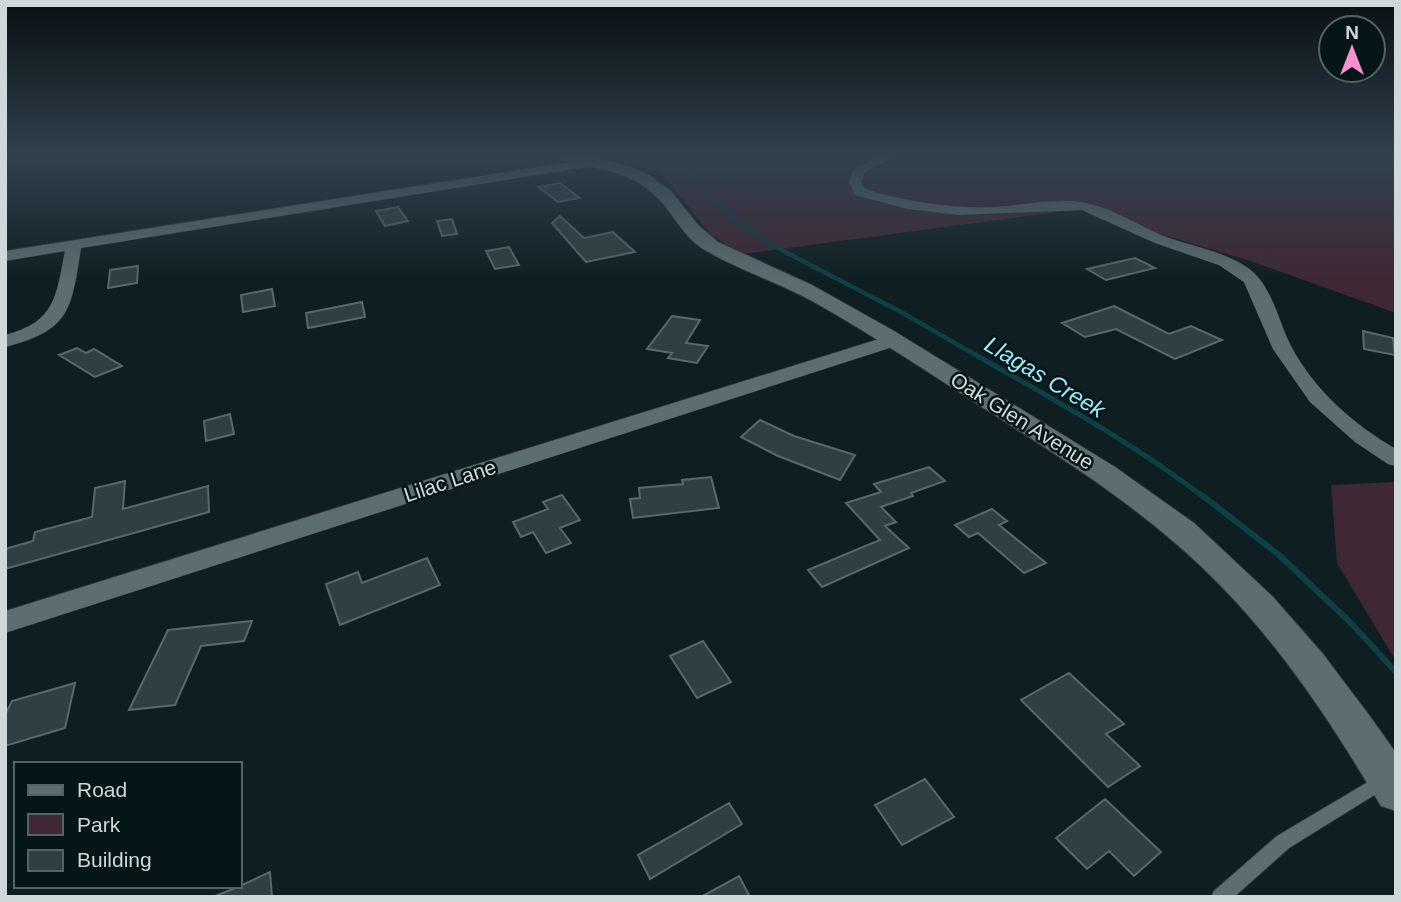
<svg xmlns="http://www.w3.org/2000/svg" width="1401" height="902" font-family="Helvetica,sans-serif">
<rect width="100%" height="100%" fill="#0f1e21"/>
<path fill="#3f2735" d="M 595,157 L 1396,157 L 1396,313 L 1250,261 L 1080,209 L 743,254 L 711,235 L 661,172 Z
M 1396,482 L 1396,661 L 1337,563 L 1331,485 Z"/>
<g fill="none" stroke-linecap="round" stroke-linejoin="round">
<path stroke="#0d3f46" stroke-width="3.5" d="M 647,157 L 674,165 L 693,176 L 735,219 L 773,246"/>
<path stroke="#0d3f46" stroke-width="4.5" d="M 770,244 L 901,312 L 979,357"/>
<path stroke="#0d3f46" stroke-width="5" d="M 976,355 C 1054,400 1133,443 1205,498"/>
<path stroke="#0d3f46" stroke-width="6" d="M 1203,496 L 1279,555 L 1351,623 L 1396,672"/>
</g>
<path fill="#2f4042" stroke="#58696c" stroke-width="2" d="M 560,183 L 580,198 L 558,202 L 538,187 Z
M 398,207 L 408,221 L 385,226 L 376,211 Z
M 560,216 L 584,238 L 613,232 L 635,252 L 586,262 L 552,223 Z
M 452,219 L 457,234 L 442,236 L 437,221 Z
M 509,247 L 519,265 L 495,269 L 486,251 Z
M 1135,258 L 1155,268 L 1106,280 L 1087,269 Z
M 138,266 L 137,283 L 108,288 L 110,270 Z
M 272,289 L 275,306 L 243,312 L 241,295 Z
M 362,302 L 365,317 L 308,328 L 306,313 Z
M 1114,306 L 1169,334 L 1191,326 L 1222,340 L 1175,359 L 1116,329 L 1085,337 L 1062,323 Z
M 672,316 L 700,320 L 686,343 L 708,346 L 697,363 L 668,358 L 672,353 L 647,349 Z
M 1363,331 L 1393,338 L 1395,355 L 1364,349 Z
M 77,348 L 86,353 L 94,349 L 122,366 L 95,377 L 59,355 Z
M 230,414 L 234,434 L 206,441 L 204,421 Z
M 760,420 L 794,436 L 855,455 L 840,480 L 778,456 L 741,437 Z
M 929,467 L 945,481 L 911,493 L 913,496 L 881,507 L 896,522 L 885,526 L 909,548 L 822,587 L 808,570 L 880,540 L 846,503 L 881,492 L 874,484 Z
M 711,477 L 719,508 L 633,518 L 630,499 L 640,498 L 639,488 L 683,484 L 682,480 Z
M 125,481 L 123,509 L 208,486 L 209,512 L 5,569 L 5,549 L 33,541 L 35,532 L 92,517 L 95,488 Z
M 562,495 L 580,520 L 560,528 L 571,543 L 546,553 L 533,532 L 521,537 L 513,522 L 548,509 L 543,502 Z
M 992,509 L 1007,521 L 999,525 L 1046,563 L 1024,573 L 978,533 L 969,537 L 955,525 Z
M 427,558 L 440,585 L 340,625 L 326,584 L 358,572 L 362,583 Z
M 252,621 L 244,641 L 201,646 L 175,705 L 129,710 L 168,630 Z
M 703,641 L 731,682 L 697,698 L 670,656 Z
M 1069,673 L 1124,724 L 1106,734 L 1140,766 L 1108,787 L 1021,700 Z
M 75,683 L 65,728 L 5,746 L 5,715 L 12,701 Z
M 925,779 L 954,817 L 902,845 L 875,805 Z
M 1105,799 L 1161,852 L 1134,876 L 1109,851 L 1087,869 L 1056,838 Z
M 729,803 L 742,824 L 650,879 L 638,855 Z
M 270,872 L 272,897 L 213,897 L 240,886 Z
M 739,876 L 750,897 L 701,897 Z"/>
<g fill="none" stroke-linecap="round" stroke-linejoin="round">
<g stroke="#2d3638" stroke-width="2">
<path id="service" d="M 1383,773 L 1389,776 L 1391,781 L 1389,786 L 1289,848 L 1234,897 L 1211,897 L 1214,891 L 1277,836 Z"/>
</g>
<g stroke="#2d3638" stroke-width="1">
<path id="minor" d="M 878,157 L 894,157 L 865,172 L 861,182 L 865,189 C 907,202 952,209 996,207 C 1024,205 1053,198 1081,202 C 1113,207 1139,227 1169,238 C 1195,247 1225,252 1248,268 C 1272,285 1278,321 1291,346 C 1314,390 1354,425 1396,449 L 1396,466 L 1388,464 L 1355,442 L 1310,402 L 1273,349 L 1244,282 L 1219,265 L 1155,243 L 1082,210 L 959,215 L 908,209 L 855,195 L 849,182 L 853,170 Z
M 595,158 L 601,162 L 599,165 L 81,248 C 71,310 71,330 5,347 L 5,335 C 56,322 56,296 65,251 L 5,261 L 5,251 Z
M 895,334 L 902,336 L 904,340 L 902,344 L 5,633 L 5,611 Z"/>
</g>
<g stroke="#2d3638" stroke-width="2">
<path id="tertiary" d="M 560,157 L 594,157 L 625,165 L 649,175 L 671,191 L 698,225 L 718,242 L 812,285 L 894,331 L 1115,467 L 1194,523 L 1273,597 L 1323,654 L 1369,715 L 1396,753 L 1396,811 L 1381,806 C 1334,727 1284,650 1220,585 C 1151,514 1068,462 985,409 C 928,372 871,334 812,301 C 777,282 739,270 705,250 C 684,238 675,216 659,199 C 632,170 597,169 562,160 Z"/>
</g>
<use href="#service" fill="#5c6e71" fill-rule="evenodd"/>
<use href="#minor" fill="#5c6e71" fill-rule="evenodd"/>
<use href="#tertiary" fill="#5c6e71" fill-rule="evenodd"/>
</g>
<linearGradient id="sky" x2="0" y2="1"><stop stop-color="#081012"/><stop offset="0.55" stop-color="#31414e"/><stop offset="1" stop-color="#31414e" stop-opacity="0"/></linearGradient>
<rect width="1401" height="283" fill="url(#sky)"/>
<g text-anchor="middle" stroke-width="5" stroke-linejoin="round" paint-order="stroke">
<g font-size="21" fill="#ced8da" stroke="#061517">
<text transform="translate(1022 421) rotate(32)" y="7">Oak Glen Avenue</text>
<text transform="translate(450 481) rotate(-18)" y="7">Lilac Lane</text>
</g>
<g font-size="23" font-style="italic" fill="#99ebf9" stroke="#061517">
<text transform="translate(1045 377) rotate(31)" y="8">Llagas Creek</text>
</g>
</g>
<rect width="1401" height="902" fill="none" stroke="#ced8da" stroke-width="14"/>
<rect x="14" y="762" width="228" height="126" fill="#061517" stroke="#566365" stroke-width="2"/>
<rect x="28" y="785" width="35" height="10" fill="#5c6e71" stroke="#566365" stroke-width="2"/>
<text x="77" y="797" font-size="21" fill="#ced8da">Road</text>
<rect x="28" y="814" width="35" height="21" fill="#3f2735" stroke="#566365" stroke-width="2"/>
<text x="77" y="832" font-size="21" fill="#ced8da">Park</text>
<rect x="28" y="850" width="35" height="21" fill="#2f4042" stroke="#566365" stroke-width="2"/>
<text x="77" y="867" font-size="21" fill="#ced8da">Building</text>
<g transform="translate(1352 49)"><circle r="33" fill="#061517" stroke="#566365" stroke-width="2"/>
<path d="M0-5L12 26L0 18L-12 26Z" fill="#f790cd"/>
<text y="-10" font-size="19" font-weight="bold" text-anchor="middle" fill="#ced8da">N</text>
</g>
</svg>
